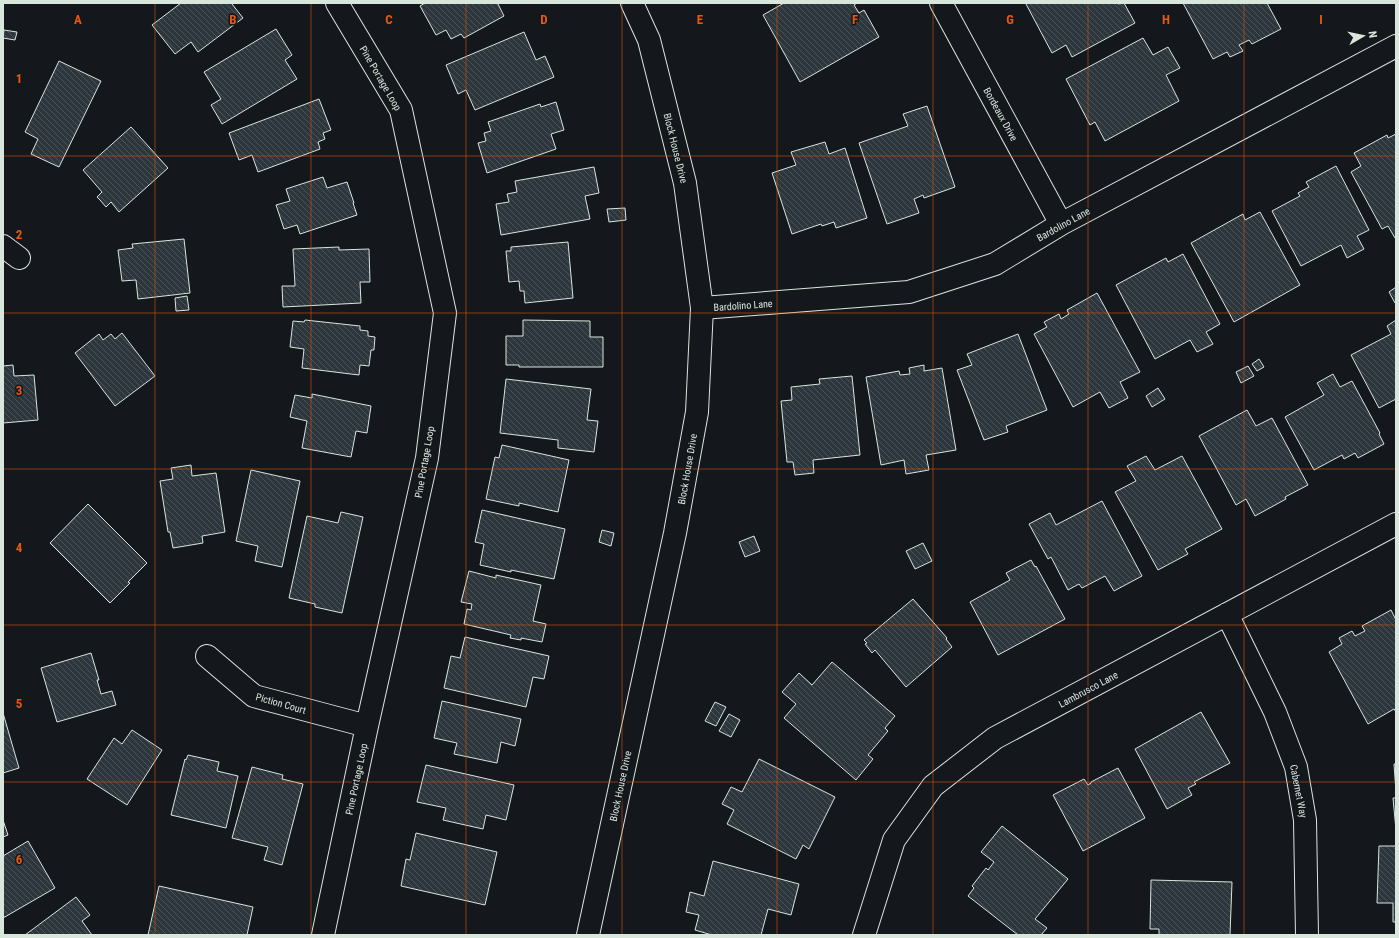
<svg xmlns="http://www.w3.org/2000/svg" width="1399" height="938" font-family="'Roboto Condensed',sans-serif">
<defs>
<pattern id="building-back-hatch" width="6" height="6" patternUnits="userSpaceOnUse"><rect width="6" height="6" fill="#2c363c"/><path d="M-1 5l2 2M0 0l6 6M5-1l2 2" fill="none" stroke="#4a5358"/></pattern>
</defs>
<rect width="100%" height="100%" fill="#14181c"/>
<path fill="url(#building-back-hatch)" stroke="#d8e6dc" d="M 181,3 L 233,3 L 232,4 L 243,18 L 198,52 L 191,42 L 175,54 L 152,25 Z
M 425,3 L 499,3 L 498,4 L 504,16 L 464,38 L 461,34 L 451,39 L 446,30 L 436,35 L 420,6 Z
M 784,3 L 857,3 L 854,5 L 859,13 L 864,10 L 879,37 L 800,82 L 763,15 Z
M 1027,3 L 1117,3 L 1118,4 L 1124,3 L 1135,23 L 1072,57 L 1066,45 L 1052,53 L 1026,4 Z
M 1183,3 L 1267,3 L 1281,29 L 1252,44 L 1249,40 L 1239,45 L 1243,51 L 1230,57 L 1227,52 L 1213,59 Z
M 276,29 L 292,55 L 285,60 L 297,79 L 222,124 L 211,105 L 221,99 L 204,72 Z
M 4,30 L 17,32 L 15,40 L 3,38 Z
M 524,32 L 536,60 L 545,56 L 554,77 L 475,110 L 466,90 L 458,94 L 446,65 Z
M 1143,38 L 1153,55 L 1168,47 L 1180,68 L 1166,75 L 1179,101 L 1105,141 L 1095,122 L 1090,125 L 1066,79 Z
M 59,61 L 101,81 L 59,167 L 31,154 L 38,139 L 25,132 Z
M 319,99 L 331,130 L 323,133 L 325,139 L 318,142 L 320,149 L 258,172 L 252,155 L 239,160 L 229,133 Z
M 556,102 L 564,130 L 551,134 L 556,149 L 487,173 L 478,143 L 486,141 L 484,133 L 491,131 L 488,122 L 540,104 L 541,107 Z
M 927,106 L 955,187 L 924,198 L 923,195 L 914,199 L 919,213 L 887,224 L 859,143 L 908,126 L 903,114 Z
M 131,127 L 168,168 L 119,212 L 111,202 L 106,207 L 100,200 L 97,197 L 102,192 L 83,170 Z
M 1396,134 L 1396,237 L 1395,238 L 1388,226 L 1382,229 L 1351,172 L 1361,166 L 1354,153 L 1387,135 L 1388,138 Z
M 825,142 L 829,154 L 845,148 L 867,218 L 836,228 L 834,222 L 822,226 L 821,224 L 792,234 L 772,173 L 796,165 L 791,152 Z
M 1336,166 L 1369,230 L 1357,236 L 1364,249 L 1347,258 L 1341,245 L 1301,266 L 1272,211 L 1300,196 L 1298,193 L 1309,187 L 1306,182 Z
M 594,167 L 599,193 L 585,196 L 590,219 L 501,235 L 496,204 L 509,202 L 507,194 L 517,192 L 515,181 Z
M 323,177 L 327,188 L 347,182 L 354,203 L 353,203 L 357,215 L 300,234 L 297,225 L 284,229 L 276,205 L 290,201 L 286,189 Z
M 625,208 L 626,220 L 609,222 L 607,209 Z
M 1260,212 L 1300,285 L 1234,322 L 1191,243 L 1243,214 L 1245,220 Z
M 184,239 L 190,293 L 138,299 L 136,280 L 122,281 L 118,250 L 133,248 L 132,244 Z
M 568,242 L 573,298 L 525,303 L 524,291 L 520,291 L 519,281 L 509,282 L 506,251 L 511,251 L 511,247 Z
M 339,247 L 339,250 L 369,249 L 370,282 L 360,282 L 361,303 L 283,307 L 282,286 L 295,286 L 293,249 Z
M 1183,254 L 1220,324 L 1206,332 L 1213,344 L 1197,352 L 1190,340 L 1155,359 L 1116,285 L 1166,258 L 1168,262 Z
M 1396,287 L 1396,302 L 1395,303 L 1389,292 Z
M 1097,293 L 1140,372 L 1120,382 L 1128,398 L 1109,408 L 1100,392 L 1073,407 L 1034,334 L 1047,327 L 1044,322 L 1059,314 L 1061,319 L 1069,314 L 1067,310 Z
M 187,296 L 189,310 L 176,311 L 175,298 Z
M 305,320 L 360,326 L 360,330 L 368,331 L 368,336 L 375,337 L 374,349 L 374,350 L 371,350 L 369,366 L 360,365 L 359,375 L 302,368 L 304,349 L 290,347 L 293,321 L 304,322 Z
M 523,320 L 590,321 L 590,337 L 603,337 L 603,367 L 519,367 L 519,365 L 506,365 L 506,336 L 523,336 Z
M 1396,320 L 1396,399 L 1379,408 L 1351,355 L 1391,334 L 1387,326 Z
M 122,333 L 155,376 L 115,406 L 75,353 L 99,334 L 103,340 L 111,334 L 115,339 Z
M 1018,334 L 1047,410 L 1006,426 L 1008,432 L 984,440 L 957,370 L 972,365 L 967,354 Z
M 1259,359 L 1264,367 L 1257,371 L 1252,364 Z
M 13,365 L 14,376 L 34,375 L 38,420 L 3,423 L 3,366 Z
M 924,365 L 924,371 L 942,368 L 956,450 L 926,455 L 929,470 L 906,474 L 904,460 L 881,465 L 866,377 L 899,371 L 900,375 L 910,374 L 909,368 Z
M 1248,366 L 1254,376 L 1241,383 L 1236,372 Z
M 1333,374 L 1340,387 L 1352,381 L 1380,433 L 1379,434 L 1384,444 L 1358,458 L 1355,453 L 1344,459 L 1342,455 L 1314,470 L 1285,417 L 1324,395 L 1317,383 Z
M 852,376 L 860,455 L 813,460 L 814,473 L 795,475 L 793,462 L 787,462 L 781,401 L 792,400 L 791,387 L 820,384 L 819,379 Z
M 506,379 L 591,389 L 587,420 L 598,421 L 594,452 L 558,448 L 558,440 L 500,433 Z
M 1158,388 L 1165,399 L 1152,407 L 1146,396 Z
M 312,394 L 371,406 L 367,433 L 356,431 L 351,457 L 302,448 L 307,421 L 290,417 L 295,395 L 312,398 Z
M 1247,410 L 1256,426 L 1272,418 L 1308,485 L 1285,497 L 1286,499 L 1255,516 L 1246,499 L 1236,505 L 1199,436 Z
M 502,445 L 569,460 L 558,512 L 519,503 L 519,506 L 486,499 L 495,457 L 499,458 Z
M 1146,456 L 1155,470 L 1182,456 L 1222,529 L 1185,549 L 1188,554 L 1158,570 L 1115,492 L 1136,481 L 1127,466 Z
M 191,465 L 192,476 L 216,473 L 225,532 L 202,536 L 203,543 L 173,548 L 170,532 L 168,532 L 160,481 L 173,479 L 171,468 Z
M 251,470 L 300,481 L 282,567 L 255,561 L 258,546 L 236,541 Z
M 1102,501 L 1142,576 L 1114,591 L 1105,576 L 1082,588 L 1079,584 L 1068,590 L 1051,557 L 1048,559 L 1029,524 L 1050,513 L 1056,525 Z
M 88,504 L 147,563 L 128,582 L 130,583 L 110,603 L 50,543 Z
M 482,510 L 565,529 L 554,579 L 511,570 L 511,572 L 480,565 L 484,544 L 475,542 Z
M 341,512 L 363,517 L 342,613 L 315,607 L 315,604 L 289,598 L 307,516 L 338,523 Z
M 602,530 L 614,533 L 611,546 L 599,542 Z
M 754,536 L 760,551 L 745,557 L 739,542 Z
M 923,543 L 932,561 L 915,569 L 906,551 Z
M 1031,560 L 1035,567 L 1036,566 L 1065,619 L 998,655 L 970,602 L 1010,580 L 1006,573 Z
M 469,571 L 496,578 L 496,575 L 541,585 L 533,621 L 546,624 L 542,642 L 521,638 L 521,640 L 510,638 L 511,635 L 464,624 L 467,609 L 471,610 L 472,604 L 461,602 Z
M 913,599 L 947,638 L 946,639 L 952,647 L 906,687 L 875,650 L 872,653 L 865,644 L 867,643 L 864,640 Z
M 1391,610 L 1396,620 L 1396,712 L 1394,709 L 1368,724 L 1329,652 L 1342,644 L 1339,638 L 1352,631 L 1355,636 L 1365,631 L 1362,626 Z
M 465,637 L 549,656 L 544,679 L 533,677 L 526,707 L 444,688 L 451,656 L 460,658 Z
M 91,653 L 99,680 L 97,680 L 101,694 L 112,691 L 116,705 L 57,722 L 41,668 Z
M 832,662 L 895,716 L 885,728 L 888,731 L 868,755 L 873,759 L 856,780 L 784,718 L 796,704 L 782,692 L 799,673 L 812,685 Z
M 442,701 L 521,719 L 515,746 L 501,742 L 497,763 L 454,754 L 457,743 L 434,738 Z
M 715,702 L 726,707 L 716,726 L 705,721 Z
M 1201,712 L 1230,763 L 1194,782 L 1196,784 L 1188,788 L 1192,795 L 1167,809 L 1135,749 Z
M 3,713 L 19,768 L 3,773 Z
M 729,714 L 740,720 L 731,737 L 719,731 Z
M 132,730 L 162,750 L 127,805 L 87,779 L 114,738 L 122,744 Z
M 188,755 L 219,762 L 217,771 L 238,776 L 226,828 L 171,815 L 185,759 L 186,760 Z
M 759,759 L 835,797 L 809,849 L 803,845 L 796,859 L 727,824 L 734,810 L 722,804 L 731,787 L 742,792 Z
M 1394,764 L 1396,764 L 1396,792 Z
M 426,765 L 514,785 L 506,820 L 486,815 L 483,829 L 443,820 L 446,808 L 417,802 Z
M 252,767 L 283,775 L 282,779 L 303,784 L 282,865 L 264,860 L 268,847 L 232,838 Z
M 1118,768 L 1145,818 L 1083,851 L 1053,795 L 1084,779 L 1088,785 L 1091,783 L 1091,782 Z
M 1393,798 L 1396,798 L 1396,831 L 1396,830 Z
M 3,820 L 8,835 L 3,837 Z
M 1002,826 L 1068,879 L 1035,919 L 1047,928 L 1041,935 L 1018,935 L 968,896 L 974,888 L 972,886 L 986,868 L 988,870 L 994,862 L 981,852 Z
M 416,833 L 497,852 L 485,905 L 401,886 L 406,859 L 410,860 Z
M 28,841 L 55,888 L 3,918 L 3,856 Z
M 1379,846 L 1396,846 L 1396,922 L 1393,922 L 1393,903 L 1377,903 Z
M 713,861 L 799,884 L 791,915 L 768,909 L 761,935 L 712,935 L 695,930 L 699,915 L 686,912 L 690,892 L 704,896 Z
M 1151,880 L 1232,882 L 1230,935 L 1159,935 L 1159,929 L 1150,929 Z
M 159,886 L 253,907 L 247,935 L 148,935 Z
M 76,897 L 90,915 L 82,921 L 92,935 L 25,935 Z"/>
<g fill="none" stroke-linecap="round" stroke-linejoin="round">
<g stroke="#d8e6dc" stroke-width="24">
<path id="street" d="M 941,3 L 1061,224
M 3,246 L 19,258
M 702,308 L 909,292 L 995,264 L 1061,224 L 1396,46
M 1227,614 L 1275,712 L 1296,767 L 1305,820 L 1307,935
M 207,656 L 254,696 L 367,726
M 323,935 L 367,726 L 427,458 L 445,313 L 401,110 L 337,3
M 864,935 L 894,840 L 933,786 L 995,738 L 1396,524"/>
</g>
<g stroke="#d8e6dc" stroke-width="24">
<path id="secondary" d="M 588,935 L 675,533 L 697,412 L 702,308 L 685,183 L 649,40 L 632,3"/>
</g>
<use href="#street" stroke="#14181c" stroke-width="22"/>
<use href="#secondary" stroke="#14181c" stroke-width="22"/>
</g>
<path fill="none" stroke="#e8590c" stroke-width="1" stroke-opacity="0.55" d="M 155,3 L 155,935M 311,3 L 311,935M 466,3 L 466,935M 622,3 L 622,935M 777,3 L 777,935M 933,3 L 933,935M 1088,3 L 1088,935M 1244,3 L 1244,935M 3,156 L 1396,156M 3,313 L 1396,313M 3,469 L 1396,469M 3,625 L 1396,625M 3,782 L 1396,782"/>
<g text-anchor="middle" stroke-width="3" stroke-linejoin="round" paint-order="stroke">
<g font-size="10" fill="#d8e6dc" stroke="#14181c">
<text transform="translate(381 78) rotate(60)" y="4">Pine Portage Loop</text>
<text transform="translate(1001 114) rotate(61)" y="4">Bordeaux Drive</text>
<text transform="translate(676 148) rotate(76)" y="4">Block House Drive</text>
<text transform="translate(1063 224) rotate(-29)" y="4">Bardolino Lane</text>
<text transform="translate(743 305) rotate(-4)" y="4">Bardolino Lane</text>
<text transform="translate(424 462) rotate(-80)" y="4">Pine Portage Loop</text>
<text transform="translate(687 469) rotate(-80)" y="4">Block House Drive</text>
<text transform="translate(1088 689) rotate(-28)" y="4">Lambrusco Lane</text>
<text transform="translate(281 703) rotate(16)" y="4">Piction Court</text>
<text transform="translate(356 779) rotate(-78)" y="4">Pine Portage Loop</text>
<text transform="translate(620 786) rotate(-78)" y="4">Block House Drive</text>
<text transform="translate(1299 791) rotate(79)" y="4">Cabernet Way</text>
</g>
</g>
<g font-size="13" text-anchor="middle" font-weight="bold" fill="#e8590c" stroke="#14181c" stroke-width="3" stroke-linejoin="round" paint-order="stroke">
<text x="78" y="24">A</text>
<text x="233" y="24">B</text>
<text x="389" y="24">C</text>
<text x="544" y="24">D</text>
<text x="700" y="24">E</text>
<text x="855" y="24">F</text>
<text x="1010" y="24">G</text>
<text x="1166" y="24">H</text>
<text x="1321" y="24">I</text>
<text x="19" y="83">1</text>
<text x="19" y="239">2</text>
<text x="19" y="395">3</text>
<text x="19" y="552">4</text>
<text x="19" y="708">5</text>
<text x="19" y="864">6</text>
</g>
<rect width="1399" height="938" fill="none" stroke="#d8e6dc" stroke-width="8"/>
<g transform="translate(1363 36) rotate(81)" stroke="#14181c" stroke-width="3" paint-order="stroke">
<path d="M0-3L7 15L0 10L-7 15Z" fill="#d8e6dc"/>
<text y="-6" font-size="11" font-weight="bold" text-anchor="middle" fill="#d8e6dc">N</text>
</g>
</svg>
